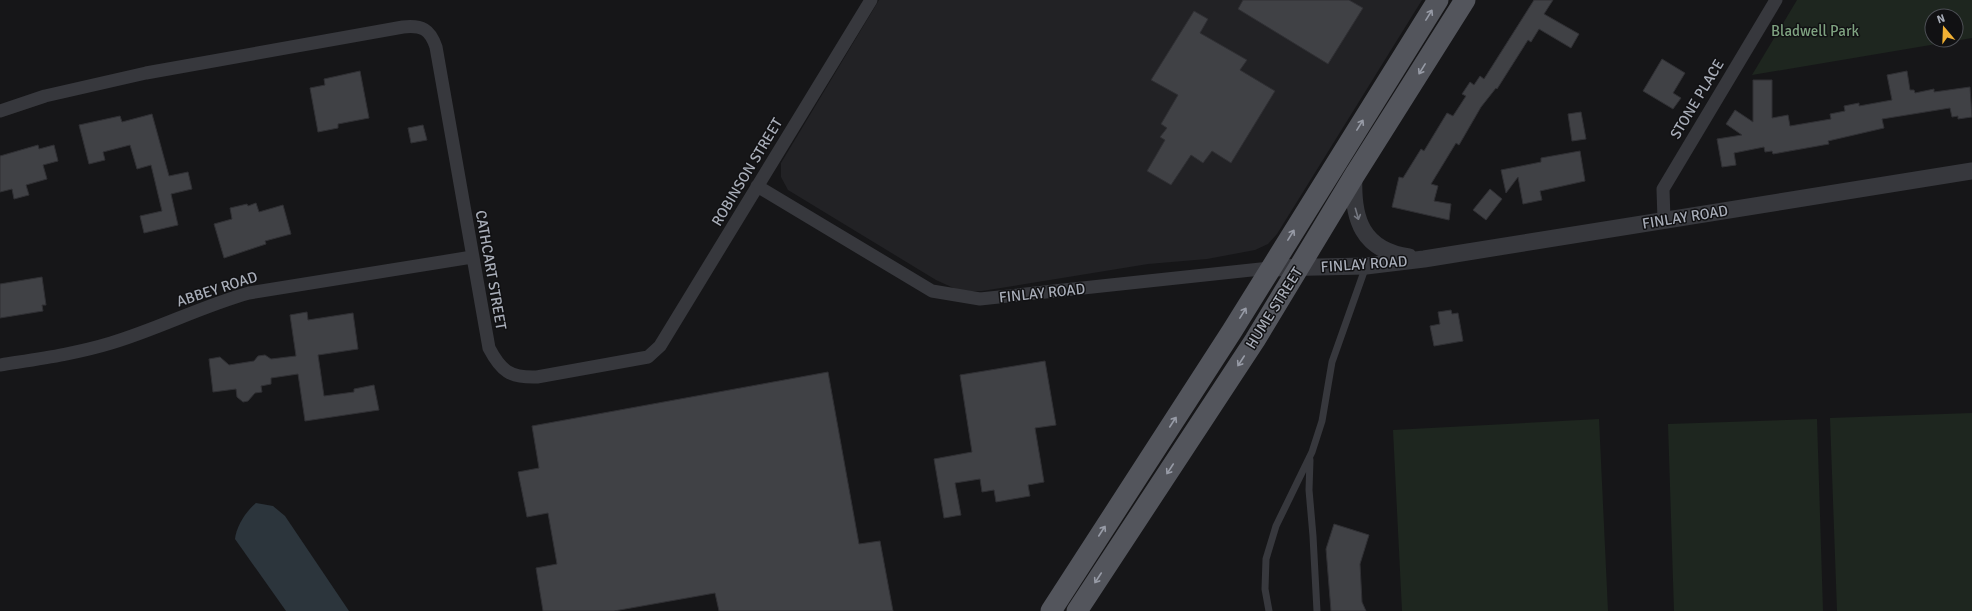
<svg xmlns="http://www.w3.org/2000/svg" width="1972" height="611" font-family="Signika,sans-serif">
<rect width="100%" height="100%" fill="#161618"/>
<path fill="#222225" d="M 879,0 L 1422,0 L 1277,234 L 1268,244 L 1255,250 L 1207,259 L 1148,264 L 982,291 L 970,291 L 958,290 L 936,280 L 788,190 L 781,177 L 781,163 Z"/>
<path fill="#1e261f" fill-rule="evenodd" d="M 1797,0 L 1972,0 L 1972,38 L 1752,75 ZM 1932,16 L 1956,16 L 1956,40 L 1932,40 Z
M 1972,413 L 1972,611 L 1837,611 L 1830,418 Z
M 1599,419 L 1608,611 L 1402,611 L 1393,430 Z
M 1817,419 L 1823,611 L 1674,611 L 1668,424 Z"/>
<path fill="#2c353c" d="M 256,503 L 273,506 L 285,516 L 349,611 L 286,611 L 235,539 C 236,527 246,511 256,503 Z"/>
<path fill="#404145" stroke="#303034" d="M 1243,0 L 1349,0 L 1363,8 L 1328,64 L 1238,9 Z
M 1534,0 L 1553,0 L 1544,14 L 1579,34 L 1571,48 L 1539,29 L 1531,42 L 1528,40 L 1497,89 L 1496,88 L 1481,107 L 1459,145 L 1456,143 L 1431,184 L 1438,186 L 1434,201 L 1451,204 L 1449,220 L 1392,207 L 1399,177 L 1403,178 L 1421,149 L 1424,151 L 1447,113 L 1453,116 L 1466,96 L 1462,94 L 1470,82 L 1474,85 L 1480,76 L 1484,79 Z
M 1194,11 L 1208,19 L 1200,33 L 1247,60 L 1240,70 L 1275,91 L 1231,163 L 1212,151 L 1203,163 L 1191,155 L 1171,185 L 1147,171 L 1165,140 L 1160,137 L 1167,128 L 1161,124 L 1178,95 L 1151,80 Z
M 1662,59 L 1685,73 L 1673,93 L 1681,98 L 1673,109 L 1643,91 Z
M 360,71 L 369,118 L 338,124 L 338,128 L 318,132 L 310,88 L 325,85 L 324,79 Z
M 1907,71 L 1910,90 L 1914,90 L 1915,93 L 1934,89 L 1934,92 L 1970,87 L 1972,117 L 1958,119 L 1958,116 L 1952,117 L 1950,108 L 1882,119 L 1884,128 L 1828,141 L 1829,144 L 1773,154 L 1772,151 L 1765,152 L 1764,147 L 1734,153 L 1736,165 L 1722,167 L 1717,139 L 1742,135 L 1726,124 L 1735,110 L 1753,122 L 1753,80 L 1772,80 L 1772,118 L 1788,115 L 1790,126 L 1831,119 L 1830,114 L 1845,111 L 1844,106 L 1859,103 L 1859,106 L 1892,100 L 1887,75 Z
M 1581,112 L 1586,139 L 1572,141 L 1568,114 Z
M 152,114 L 169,176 L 188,172 L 192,189 L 171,194 L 178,225 L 144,233 L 140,216 L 162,211 L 151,165 L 137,169 L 130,145 L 103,152 L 105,160 L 89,164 L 79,125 L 120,116 L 122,122 Z
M 423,125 L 427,140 L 411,143 L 408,128 Z
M 38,145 L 39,149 L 54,145 L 58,161 L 43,165 L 47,179 L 26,185 L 29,195 L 14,199 L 12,189 L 0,192 L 0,156 Z
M 1580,151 L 1585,181 L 1540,191 L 1542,200 L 1523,204 L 1518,177 L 1506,193 L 1501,170 L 1541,162 L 1541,158 Z
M 1490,189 L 1502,199 L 1486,220 L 1473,210 Z
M 256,203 L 259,212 L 283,205 L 291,234 L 265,241 L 266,244 L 224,258 L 214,224 L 232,219 L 230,208 L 247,204 L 248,206 Z
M 42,277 L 46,305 L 42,305 L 43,311 L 0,318 L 0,284 Z
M 1451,310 L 1452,314 L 1458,313 L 1463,341 L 1434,346 L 1430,326 L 1440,324 L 1438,312 Z
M 307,312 L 308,320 L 353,313 L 358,349 L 318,355 L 324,396 L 354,392 L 354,389 L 374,385 L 379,410 L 305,421 L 298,374 L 271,378 L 271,384 L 261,386 L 262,392 L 255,393 L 248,401 L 243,402 L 237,397 L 236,389 L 213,392 L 209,359 L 220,357 L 229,365 L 254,361 L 258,356 L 265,355 L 271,359 L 296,356 L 290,315 Z
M 1045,361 L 1056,425 L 1035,428 L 1044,482 L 1028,485 L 1030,496 L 996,502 L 994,490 L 982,492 L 980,479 L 955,483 L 961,515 L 944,518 L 934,459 L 972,452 L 960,375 Z
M 828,372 L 859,544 L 880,541 L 893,611 L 719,611 L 715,593 L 614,611 L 543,611 L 536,568 L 557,564 L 548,513 L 527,517 L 518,472 L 539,468 L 532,426 Z
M 1334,524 L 1369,535 L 1360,564 L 1362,602 L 1366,611 L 1331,611 L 1326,549 Z"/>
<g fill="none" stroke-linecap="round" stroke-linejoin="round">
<path stroke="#37383d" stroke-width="7" d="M 1310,460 L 1309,490 L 1313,536 L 1317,611
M 1269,611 L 1265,589 L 1266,559 L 1276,526 L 1312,452 L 1322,421 L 1332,362 L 1366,266"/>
<path stroke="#37383d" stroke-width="13" d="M 0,111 L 45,96 L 146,73 L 403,27 C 422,25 430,29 436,47 L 489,348 C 501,371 510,378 537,377 L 648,357 L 660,346 L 871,0
M 757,186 L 932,291 L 980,299 L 1270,268
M 1664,220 L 1663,189 L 1776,0
M 0,365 C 37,359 75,354 111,343 C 158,329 202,306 249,293 L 472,257"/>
<path stroke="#37383d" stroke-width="17" d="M 1354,176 C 1352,219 1362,250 1409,257
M 1270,268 L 1366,266 L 1424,259 L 1972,171"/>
<path stroke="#53555c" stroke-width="21" d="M 1051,611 L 1232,331 L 1438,0
M 1077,611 L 1255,340 L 1354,176 L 1465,0"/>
</g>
<defs><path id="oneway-shaft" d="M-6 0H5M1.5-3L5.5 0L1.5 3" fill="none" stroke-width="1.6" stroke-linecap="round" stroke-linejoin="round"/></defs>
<g stroke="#979ba6">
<use href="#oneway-shaft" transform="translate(1429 15) rotate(-58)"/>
<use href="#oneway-shaft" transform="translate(1422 69) rotate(122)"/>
<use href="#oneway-shaft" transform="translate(1360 125) rotate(-58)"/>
<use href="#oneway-shaft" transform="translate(1291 235) rotate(-58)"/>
<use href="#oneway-shaft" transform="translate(1243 313) rotate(-58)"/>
<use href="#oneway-shaft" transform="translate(1241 361) rotate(123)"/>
<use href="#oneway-shaft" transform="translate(1173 422) rotate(-57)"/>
<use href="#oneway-shaft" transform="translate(1170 469) rotate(123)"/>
<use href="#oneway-shaft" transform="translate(1102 531) rotate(-57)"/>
<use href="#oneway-shaft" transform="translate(1098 578) rotate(123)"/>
</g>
<use stroke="#757881" href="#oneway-shaft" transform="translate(1357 214) rotate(74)"/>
<g text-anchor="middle" stroke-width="3" stroke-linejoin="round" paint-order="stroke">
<g font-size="15" fill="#7fa381" stroke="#111113">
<text x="1815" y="36">Bladwell Park</text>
</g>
<g font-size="15" fill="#a8adb8" stroke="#111113">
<text transform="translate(1697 99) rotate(-59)" y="5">STONE PLACE</text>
<text transform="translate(747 172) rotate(-59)" y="5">ROBINSON STREET</text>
<text transform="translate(1685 217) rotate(-9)" y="5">FINLAY ROAD</text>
<text transform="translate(1364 264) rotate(-4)" y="5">FINLAY ROAD</text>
<text transform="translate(491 270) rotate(80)" y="5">CATHCART STREET</text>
<text transform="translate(217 289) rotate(-18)" y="5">ABBEY ROAD</text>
<text transform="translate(1042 293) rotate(-6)" y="5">FINLAY ROAD</text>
<text transform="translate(1274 308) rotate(-58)" y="5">HUME STREET</text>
</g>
</g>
<g transform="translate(1944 28) rotate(341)"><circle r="19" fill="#111113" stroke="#4d4f55"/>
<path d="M0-3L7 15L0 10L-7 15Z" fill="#f2b134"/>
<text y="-6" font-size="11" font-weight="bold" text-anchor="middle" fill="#a8adb8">N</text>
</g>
</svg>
